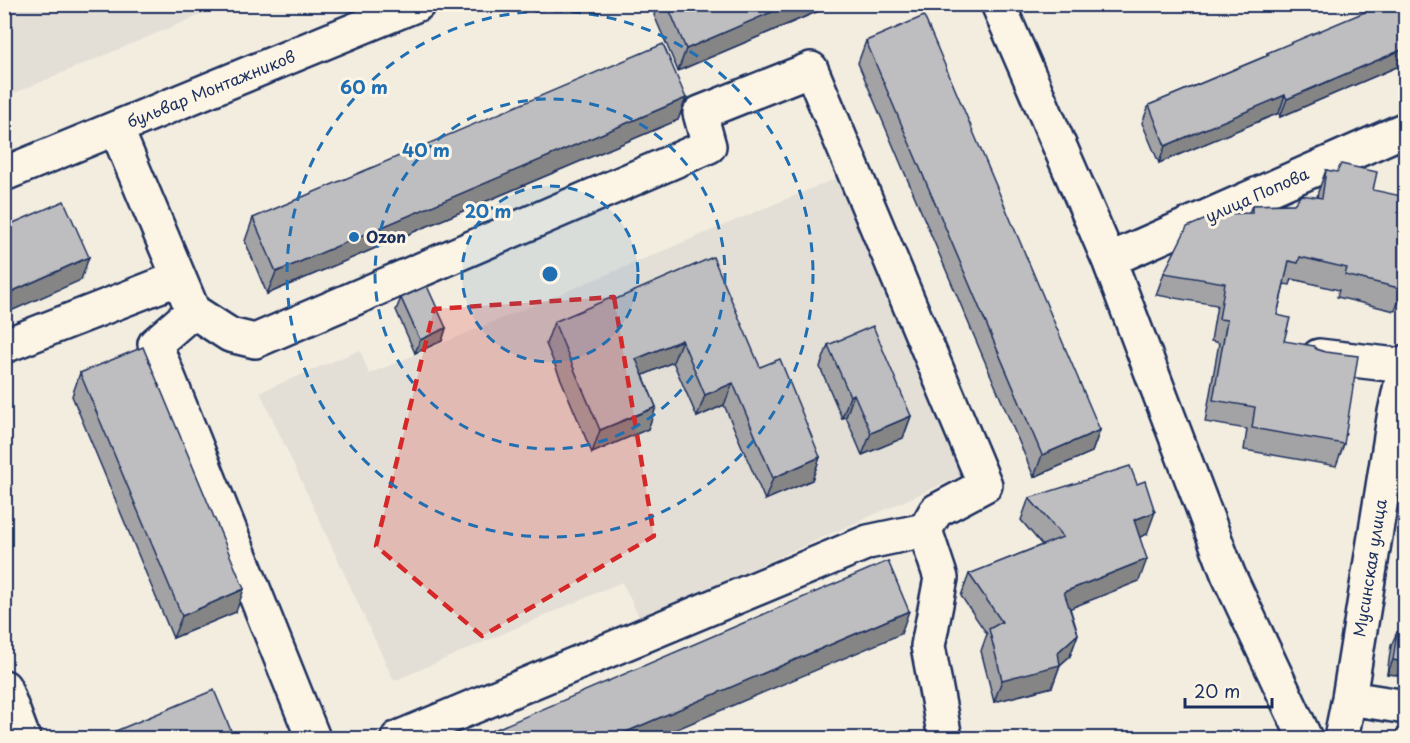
<svg xmlns="http://www.w3.org/2000/svg" width="1410" height="743" font-family="'Playpen Sans',sans-serif">
<rect width="100%" height="100%" fill="#f3ede0"/>
<filter id="ink" filterUnits="userSpaceOnUse"><feTurbulence type="fractalNoise" baseFrequency=".0167" numOctaves="2"/><feDisplacementMap in="SourceGraphic" scale="12" xChannelSelector="R" yChannelSelector="G"/><feConvolveMatrix kernelMatrix="1 2 1 2 8 2 1 2 1" color-interpolation-filters="sRGB"/></filter>
<g filter="url(#ink)">
<path fill="#e3dfd6" d="M 5,4 L 224,4 L 224,5 L 5,97 Z
M 839,177 L 965,474 L 640,619 L 622,582 L 394,681 L 260,392 L 360,350 L 369,374 Z"/>
<g fill="none" stroke-linecap="round" stroke-linejoin="round">
<g stroke="#1b2f5e" stroke-width="38">
<path id="minor" d="M 998,4 L 1109,260 L 1228,574 L 1305,738
M 116,128 L 193,311 L 230,335 L 255,341 L 709,146 L 700,113 L 811,69 L 985,485 L 936,511 L 925,530 L 941,578 L 928,646 L 945,738
M 4,174 L 418,4
M 1109,260 L 1406,129
M 193,311 L 155,344 L 313,738
M 4,346 L 179,278
M 1319,356 L 1405,366
M 4,687 L 23,738
M 1349,698 L 1406,707
M 398,738 L 868,542 L 925,530
M 1341,738 L 1349,698 L 1395,412 L 1406,362"/>
</g>
<use href="#minor" stroke="#fcf5e5" stroke-width="33"/>
</g>
<path fill="#a3a3a5" stroke="#1b2f5e" stroke-width="1.5" d="M 658,4 L 835,4 L 678,71 L 654,15 Z
M 1406,4 L 1406,63 L 1280,117 L 1279,113 L 1159,163 L 1142,123 L 1149,105 L 1266,56 L 1267,53 L 1381,10 Z
M 866,41 L 1100,430 L 1092,452 L 1034,477 L 858,63 Z
M 686,98 L 678,120 L 267,294 L 245,241 L 253,218 Z
M 1326,170 L 1373,190 L 1403,289 L 1395,311 L 1337,297 L 1339,290 L 1292,279 L 1290,285 L 1284,284 L 1277,315 L 1284,341 L 1344,444 L 1336,466 L 1244,450 L 1247,429 L 1205,422 L 1219,343 L 1211,341 L 1217,305 L 1156,295 L 1164,273 L 1249,213 L 1252,205 L 1294,204 L 1317,198 L 1318,192 Z
M 401,298 L 446,328 L 442,341 L 415,353 L 396,310 Z
M 614,300 L 760,367 L 820,457 L 812,480 L 765,500 L 724,405 L 697,417 L 673,362 L 643,375 L 656,407 L 648,429 L 592,453 L 546,344 L 554,322 Z
M 828,345 L 911,416 L 903,438 L 862,455 L 846,417 L 842,418 L 820,367 Z
M 80,373 L 236,612 L 173,638 L 72,396 Z
M 1029,498 L 1147,534 L 1140,537 L 1139,581 L 1070,608 L 1078,634 L 1070,656 L 1060,665 L 1052,687 L 994,702 L 981,651 L 987,634 L 961,596 L 969,574 L 1042,545 L 1021,520 Z
M 1397,632 L 1406,633 L 1387,674 L 1391,646 Z"/>
<path fill="#858586" stroke="#1b2f5e" stroke-width="1.5" d="M 790,4 L 835,4 L 678,71 L 686,49 Z
M 1406,48 L 1406,63 L 1280,117 L 1287,99 Z
M 1285,95 L 1279,113 L 1159,163 L 1165,146 Z
M 686,98 L 678,120 L 267,294 L 276,272 Z
M 89,257 L 81,280 L 4,314 L 4,295 Z
M 446,328 L 442,341 L 415,353 L 420,340 Z
M 682,340 L 673,362 L 628,382 L 636,359 Z
M 733,383 L 724,405 L 697,417 L 705,395 Z
M 854,394 L 846,417 L 842,418 L 850,396 Z
M 656,407 L 648,429 L 592,453 L 600,430 Z
M 911,416 L 903,438 L 862,455 L 871,433 Z
M 1100,430 L 1092,452 L 1034,477 L 1042,455 Z
M 820,457 L 812,480 L 765,500 L 773,478 Z
M 1155,512 L 1147,534 L 1126,543 L 1134,520 Z
M 1147,559 L 1139,581 L 1056,614 L 1064,592 Z
M 244,589 L 236,612 L 173,638 L 182,616 Z
M 909,611 L 901,634 L 656,738 L 612,738 Z
M 1078,634 L 1070,656 L 1060,665 L 1052,687 L 994,702 L 1002,680 L 1058,652 Z
M 1393,660 L 1406,662 L 1406,676 L 1387,674 Z"/>
<path fill="#bebec0" stroke="#1b2f5e" stroke-width="1.5" d="M 667,4 L 790,4 L 686,49 Z
M 1394,4 L 1406,4 L 1406,48 L 1287,99 L 1285,95 L 1165,146 L 1149,105 L 1269,55 L 1267,53 L 1379,6 L 1381,10 Z
M 924,16 L 1100,430 L 1042,455 L 866,41 Z
M 663,44 L 686,98 L 276,272 L 253,218 Z
M 1341,164 L 1377,172 L 1373,190 L 1406,197 L 1406,279 L 1403,289 L 1345,275 L 1347,268 L 1300,257 L 1298,263 L 1289,261 L 1277,315 L 1290,318 L 1284,341 L 1314,346 L 1316,349 L 1325,352 L 1358,356 L 1344,444 L 1252,428 L 1255,407 L 1213,400 L 1227,320 L 1219,319 L 1225,283 L 1164,273 L 1187,227 L 1218,214 L 1252,213 L 1252,205 L 1294,204 L 1301,195 L 1322,198 L 1326,170 L 1337,172 Z
M 64,201 L 89,257 L 4,295 L 4,227 Z
M 713,257 L 760,367 L 780,359 L 820,457 L 773,478 L 733,383 L 705,395 L 682,340 L 636,359 L 656,407 L 600,430 L 554,322 L 613,297 L 614,300 Z
M 427,286 L 446,328 L 420,340 L 401,298 Z
M 873,326 L 911,416 L 871,433 L 854,394 L 850,396 L 828,345 Z
M 143,347 L 244,589 L 182,616 L 80,373 Z
M 1130,466 L 1137,484 L 1145,481 L 1155,512 L 1134,520 L 1147,559 L 1064,592 L 1078,634 L 1058,652 L 1060,665 L 1002,680 L 989,629 L 1002,622 L 969,574 L 1063,537 L 1029,498 Z
M 888,561 L 909,611 L 612,738 L 481,738 L 480,736 Z
M 1397,632 L 1406,633 L 1406,662 L 1393,660 Z
M 214,690 L 234,738 L 99,738 Z"/>
</g>
<path fill="#d62828" fill-opacity="0.2" stroke="#d62828" stroke-width="4.5" stroke-dasharray="12 8" stroke-linejoin="round" d="M 614,297 L 654,536 L 482,636 L 376,546 L 434,309 Z"/>
<circle cx="550" cy="274" r="88" fill="#1f6fb2" fill-opacity=".12"/>
<g fill="none" stroke="#1f6fb2" stroke-width="3" stroke-dasharray="10 8">
<circle cx="550" cy="274" r="88"/>
<circle cx="550" cy="274" r="175"/>
<circle cx="550" cy="274" r="263"/>
</g>
<circle fill="#1f6fb2" stroke="#fcf5e5" stroke-width="2" cx="354" cy="237" r="6"/>
<g text-anchor="middle" stroke-width="6" stroke-linejoin="round" paint-order="stroke">
<g font-size="16" fill="#1b2f5e" stroke="#fcf5e5">
<text transform="translate(211 89) rotate(-22)" y="6">бульвар Монтажников</text>
<text transform="translate(1257 195) rotate(-24)" y="6">улица Попова</text>
<text transform="translate(1370 568) rotate(-81)" y="6">Мусинская улица</text>
</g>
<g font-size="16" font-weight="bold" fill="#1b2f5e" stroke="#fcf5e5" text-anchor="start">
<text x="366" y="243">Ozon</text>
</g>
</g>
<circle cx="550" cy="274" r="9" fill="#1f6fb2" stroke="#fcf5e5" stroke-width="3"/>
<g font-size="18" text-anchor="middle" font-weight="bold" fill="#1f6fb2" stroke="#fcf5e5" stroke-width="6" stroke-linejoin="round" paint-order="stroke">
<text x="364" y="94">60 m</text>
<text x="426" y="157">40 m</text>
<text x="488" y="218">20 m</text>
</g>
<rect width="1410" height="743" fill="none" stroke="#fcf5e5" stroke-width="24"/>
<rect x="12" y="12" width="1386" height="719" fill="none" stroke="#1b2f5e" stroke-width="2" filter="url(#ink)"/>
<path d="M1185 698v9h87v-9" fill="none" stroke="#1b2f5e" stroke-width="3"/>
<text x="1194" y="698" font-size="18" fill="#1b2f5e" stroke="#fcf5e5" stroke-width="4.5" paint-order="stroke">20 m</text>
</svg>
